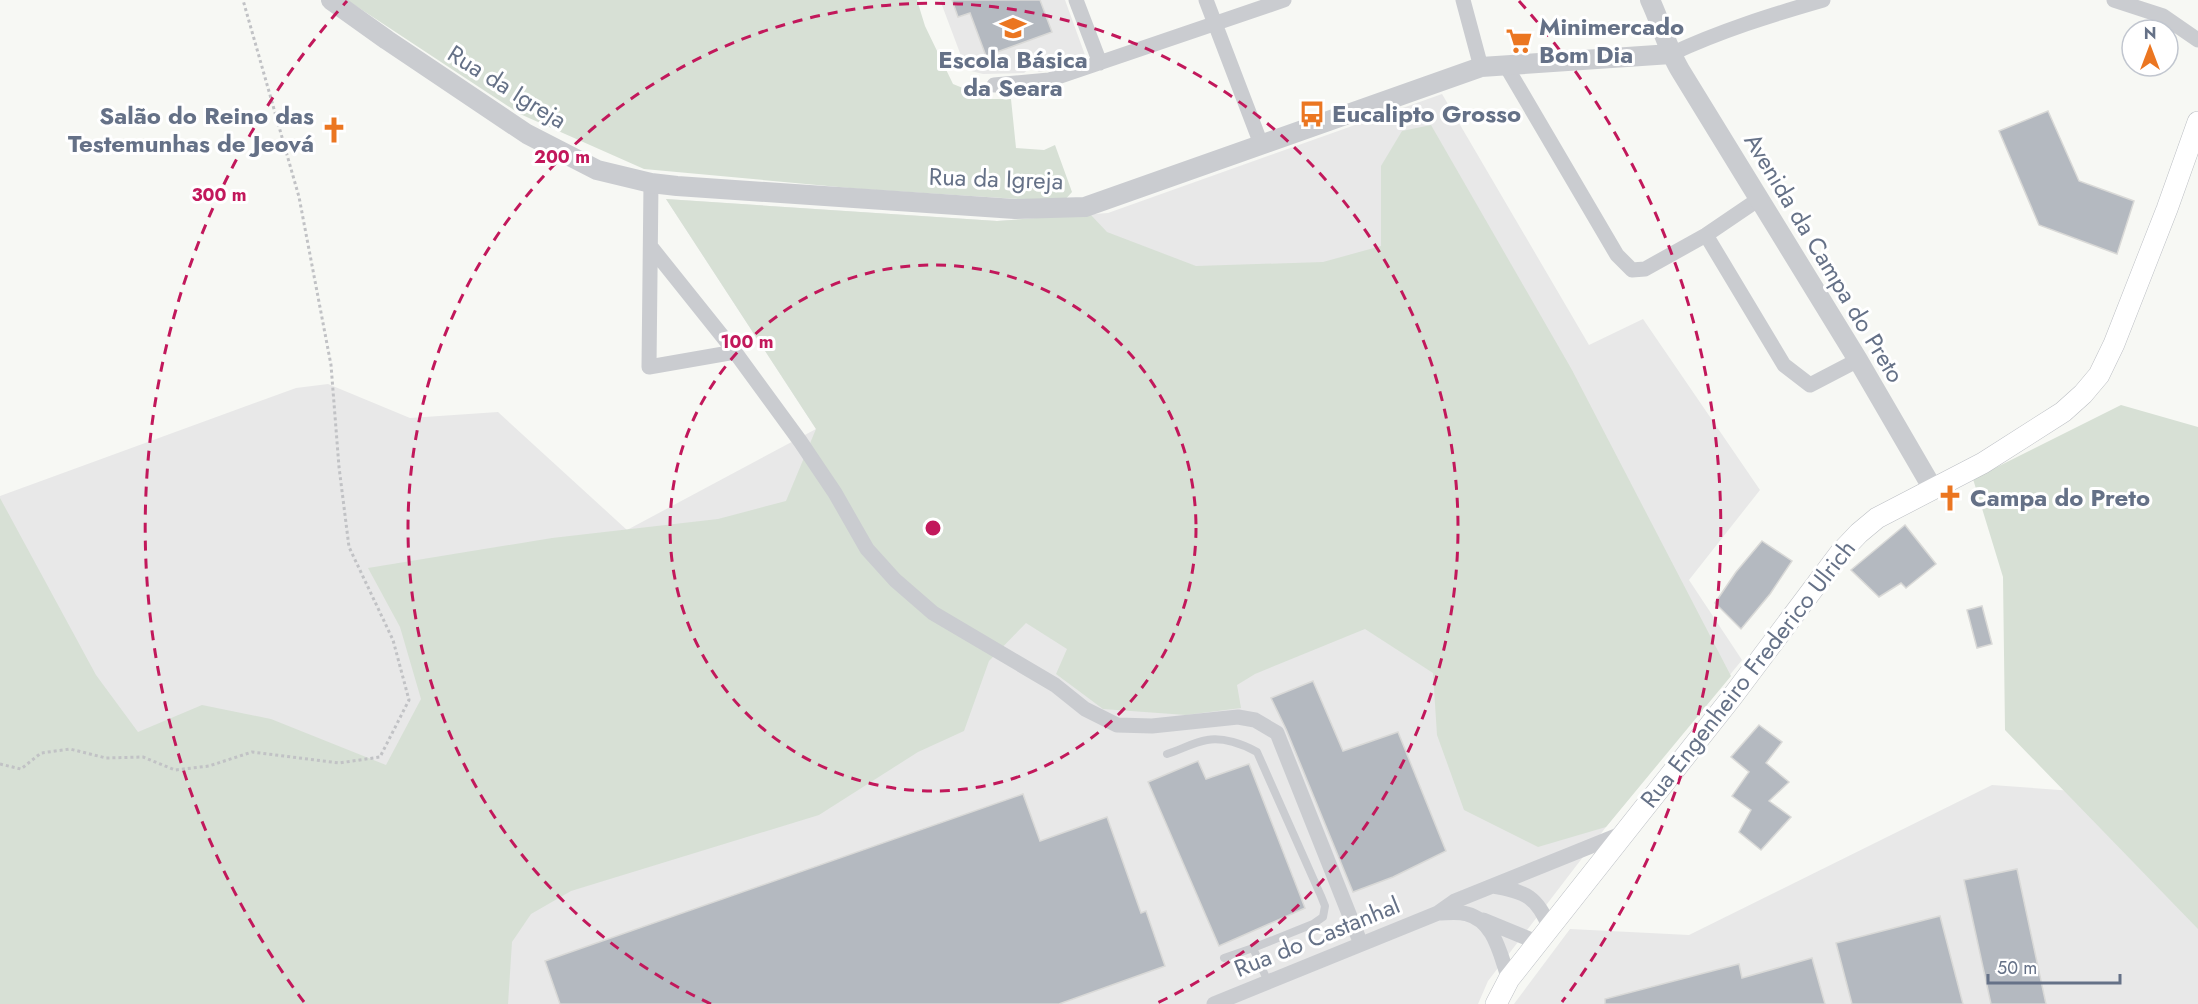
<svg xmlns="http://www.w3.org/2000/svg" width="2198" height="1004" font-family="Jost,sans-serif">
<rect width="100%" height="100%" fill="#f7f8f4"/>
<path fill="#e8e8e8" d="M 940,0 L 1065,0 L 1085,55 L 1085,60 L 1081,63 L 1039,72 L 1031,67 L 1024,73 L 983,74 L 971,71 L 963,61 Z
M 1442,94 L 1589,345 L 1643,319 L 1760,490 L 1689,580 L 1742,660 L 1606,827 L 1488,981 L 1478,1004 L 0,1004 L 0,496 L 296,388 L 328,384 L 410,418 L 498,412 L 627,530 L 816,429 L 666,199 L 997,221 L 1108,213 Z
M 1992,785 L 2115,794 L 2198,834 L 2198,1004 L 1514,1004 L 1570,929 L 1689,935 Z"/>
<path fill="#d7e0d5" d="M 347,0 L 917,0 L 925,26 L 953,84 L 990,99 L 1011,99 L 1016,148 L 1044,150 L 1055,145 L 1072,192 L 1063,202 L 861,189 L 644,169 L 520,114 Z
M 1431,125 L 1572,370 L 1731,676 L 1606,827 L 1538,847 L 1464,810 L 1437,735 L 1433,673 L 1365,629 L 1255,674 L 1237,685 L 1241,708 L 1186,715 L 1103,709 L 1056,674 L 1067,649 L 1026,623 L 989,661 L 964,731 L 918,752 L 819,815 L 571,891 L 531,914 L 512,942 L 508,1004 L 0,1004 L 0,498 L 96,675 L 138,732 L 202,705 L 271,719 L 386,765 L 421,699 L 400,627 L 368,568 L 552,538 L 718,519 L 786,501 L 816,429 L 666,199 L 997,221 L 1090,214 L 1107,232 L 1196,266 L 1323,262 L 1381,246 L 1381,166 L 1402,131 Z
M 2121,405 L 2198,427 L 2198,929 L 2005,730 L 2003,577 L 1973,479 Z"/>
<path fill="#b4b9c0" stroke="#d9d9d7" stroke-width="1.5" d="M 952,0 L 1040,0 L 1052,32 L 986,56 L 970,13 L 958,17 Z
M 2048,111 L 2079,181 L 2134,201 L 2117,254 L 2039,225 L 1999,131 Z
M 1905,525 L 1936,564 L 1906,588 L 1901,583 L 1879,597 L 1851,570 Z
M 1762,541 L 1792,561 L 1770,594 L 1741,629 L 1715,603 L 1736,572 Z
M 1982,606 L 1992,644 L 1977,648 L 1967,610 Z
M 1313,681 L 1343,751 L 1398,732 L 1446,851 L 1393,877 L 1353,892 L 1286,729 L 1271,698 Z
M 1759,725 L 1782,742 L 1766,763 L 1789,782 L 1769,801 L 1791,817 L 1761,850 L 1739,832 L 1751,810 L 1732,796 L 1749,772 L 1731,757 Z
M 1198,761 L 1206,779 L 1249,764 L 1305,908 L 1219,946 L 1148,782 Z
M 1023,794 L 1040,841 L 1107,817 L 1141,913 L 1146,911 L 1165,966 L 1059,1004 L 560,1004 L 545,961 Z
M 2017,869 L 2046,1004 L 1991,1004 L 1964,880 Z
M 1940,916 L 1963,1004 L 1852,1004 L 1836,943 Z
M 1812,958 L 1825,1004 L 1605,1004 L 1605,999 L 1739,964 L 1742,978 Z"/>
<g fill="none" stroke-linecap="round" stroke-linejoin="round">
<g stroke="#bcbfc4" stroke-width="22">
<path id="secondary" d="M 1496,1004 L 1509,979 L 1732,697 L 1840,553 L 1859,533 L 1877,518 L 1983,463 L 2063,412 L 2083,394 L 2099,375 L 2114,344 L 2167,209 L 2198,122"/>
</g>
<path stroke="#c1c2c5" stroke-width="3" stroke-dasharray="3 3" stroke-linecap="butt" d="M 0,764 L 21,769 L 41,753 L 70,749 L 106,758 L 143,757 L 175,770 L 209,766 L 252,752 L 339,763 L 380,757 L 409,700 L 393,640 L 349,547 L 339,467 L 331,365 L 299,197 L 243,0"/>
<path stroke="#caccd0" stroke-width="8" d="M 1167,754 C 1180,750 1194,742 1207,740 C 1223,737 1243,744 1257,752 L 1321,896 L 1325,906 L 1323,917 L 1313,924 L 1253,948 L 1268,982
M 1224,958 L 1253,948"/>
<path stroke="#caccd0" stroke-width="15" d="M 1076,0 L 1100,63
M 1206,0 L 1261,144
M 1463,0 L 1481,67
M 2114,0 L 2163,16 L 2198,40
M 1671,54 C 1720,31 1771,15 1823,0
M 1506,66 L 1617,255 L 1632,270 L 1645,269 L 1706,235 L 1759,199
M 994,85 L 1049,80 L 1284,0
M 651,183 L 649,367 L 735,352
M 1706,235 L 1784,365 L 1810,385 L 1858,360
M 651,247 L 735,352 L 800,441 L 835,493 L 867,549 L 895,580 L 933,613 L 1055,685 L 1085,709 L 1117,725 L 1152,726 L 1238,717 L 1255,720 L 1277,733 L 1361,944
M 1493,886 C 1525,891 1538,897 1550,929
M 1438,913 C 1447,913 1458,911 1467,914 C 1495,921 1500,955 1509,979
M 1483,920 L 1539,943
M 1214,1004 L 1438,913 L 1455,901 L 1621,834"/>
<path stroke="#caccd0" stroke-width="20" d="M 331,0 L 387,40 L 527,134 L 597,170 L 651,183 L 677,186 L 1015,209 L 1085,207 L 1481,67 L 1671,54
M 1650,0 C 1661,23 1667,48 1680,70 L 1858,360 L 1933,489"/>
<use href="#secondary" stroke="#fff" stroke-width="21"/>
</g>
<g fill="none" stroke="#c2185b" stroke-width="3" stroke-dasharray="10 8">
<circle cx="933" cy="528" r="263"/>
<path d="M711 1004A525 525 0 1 1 1155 1004"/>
<path d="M304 1002A788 788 0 0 1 347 1M1519 1A788 788 0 0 1 1562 1002"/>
</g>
<defs>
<g id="school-bare" transform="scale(2.07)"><path d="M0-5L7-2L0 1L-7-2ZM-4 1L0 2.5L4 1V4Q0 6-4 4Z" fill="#eb7621" stroke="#fff" stroke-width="2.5" paint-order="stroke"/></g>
<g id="supermarket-bare" transform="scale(2.07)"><path d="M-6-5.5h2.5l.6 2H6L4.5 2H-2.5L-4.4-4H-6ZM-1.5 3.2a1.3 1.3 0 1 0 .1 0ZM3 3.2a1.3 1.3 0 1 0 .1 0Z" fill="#eb7621" stroke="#fff" stroke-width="2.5" paint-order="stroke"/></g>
<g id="bus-bare" transform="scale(2.07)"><path d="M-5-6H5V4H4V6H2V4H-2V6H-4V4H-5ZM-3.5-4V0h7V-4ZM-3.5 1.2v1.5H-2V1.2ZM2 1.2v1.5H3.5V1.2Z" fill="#eb7621" stroke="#fff" stroke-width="2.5" paint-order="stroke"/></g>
<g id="church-bare" transform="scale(2.07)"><path d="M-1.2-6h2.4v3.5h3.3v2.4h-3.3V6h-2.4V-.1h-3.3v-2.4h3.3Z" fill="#eb7621" stroke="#fff" stroke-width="2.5" paint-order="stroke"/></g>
</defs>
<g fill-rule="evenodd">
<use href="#school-bare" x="1013" y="28"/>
<use href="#supermarket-bare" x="1519" y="41"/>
<use href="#bus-bare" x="1312" y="114"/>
<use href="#church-bare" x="334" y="130"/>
<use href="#church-bare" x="1950" y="498"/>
</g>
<g text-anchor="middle" stroke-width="6" stroke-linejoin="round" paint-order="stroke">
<g font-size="24" font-weight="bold" fill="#657187" stroke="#fff" text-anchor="start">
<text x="1539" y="35">Minimercado<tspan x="1539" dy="28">Bom Dia</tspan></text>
<text x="1013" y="68" text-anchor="middle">Escola Básica<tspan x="1013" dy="28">da Seara</tspan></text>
<text x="1332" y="122">Eucalipto Grosso</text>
<text x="314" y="124" text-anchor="end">Salão do Reino das<tspan x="314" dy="28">Testemunhas de Jeová</tspan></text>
<text x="1970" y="506">Campa do Preto</text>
</g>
<g font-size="24" fill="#657187" stroke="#fff">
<text transform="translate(507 87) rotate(32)" y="8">Rua da Igreja</text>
<text transform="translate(996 179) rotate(2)" y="8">Rua da Igreja</text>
<text transform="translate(1824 258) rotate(59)" y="8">Avenida da Campa do Preto</text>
<text transform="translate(1748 674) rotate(-52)" y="8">Rua Engenheiro Frederico Ulrich</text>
<text transform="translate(1317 937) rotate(-22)" y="8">Rua do Castanhal</text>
</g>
</g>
<circle cx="933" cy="528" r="9" fill="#c2185b" stroke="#fff" stroke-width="3"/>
<g font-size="18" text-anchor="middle" font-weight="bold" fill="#c2185b" stroke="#fff" stroke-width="6" stroke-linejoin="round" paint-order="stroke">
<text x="562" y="163">200 m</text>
<text x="219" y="201">300 m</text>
<text x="747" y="348">100 m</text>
</g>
<g transform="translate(2150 48)"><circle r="28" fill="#ffffff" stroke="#c1c6cf" stroke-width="1.5"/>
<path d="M0-4.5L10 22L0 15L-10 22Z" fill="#eb7621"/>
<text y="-9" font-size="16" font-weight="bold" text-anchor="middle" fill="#657187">N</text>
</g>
<path d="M1988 974v9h132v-9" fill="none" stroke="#657187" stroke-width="3"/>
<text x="1997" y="974" font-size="18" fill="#657187" stroke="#ffffff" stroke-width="4.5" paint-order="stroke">50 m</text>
</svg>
